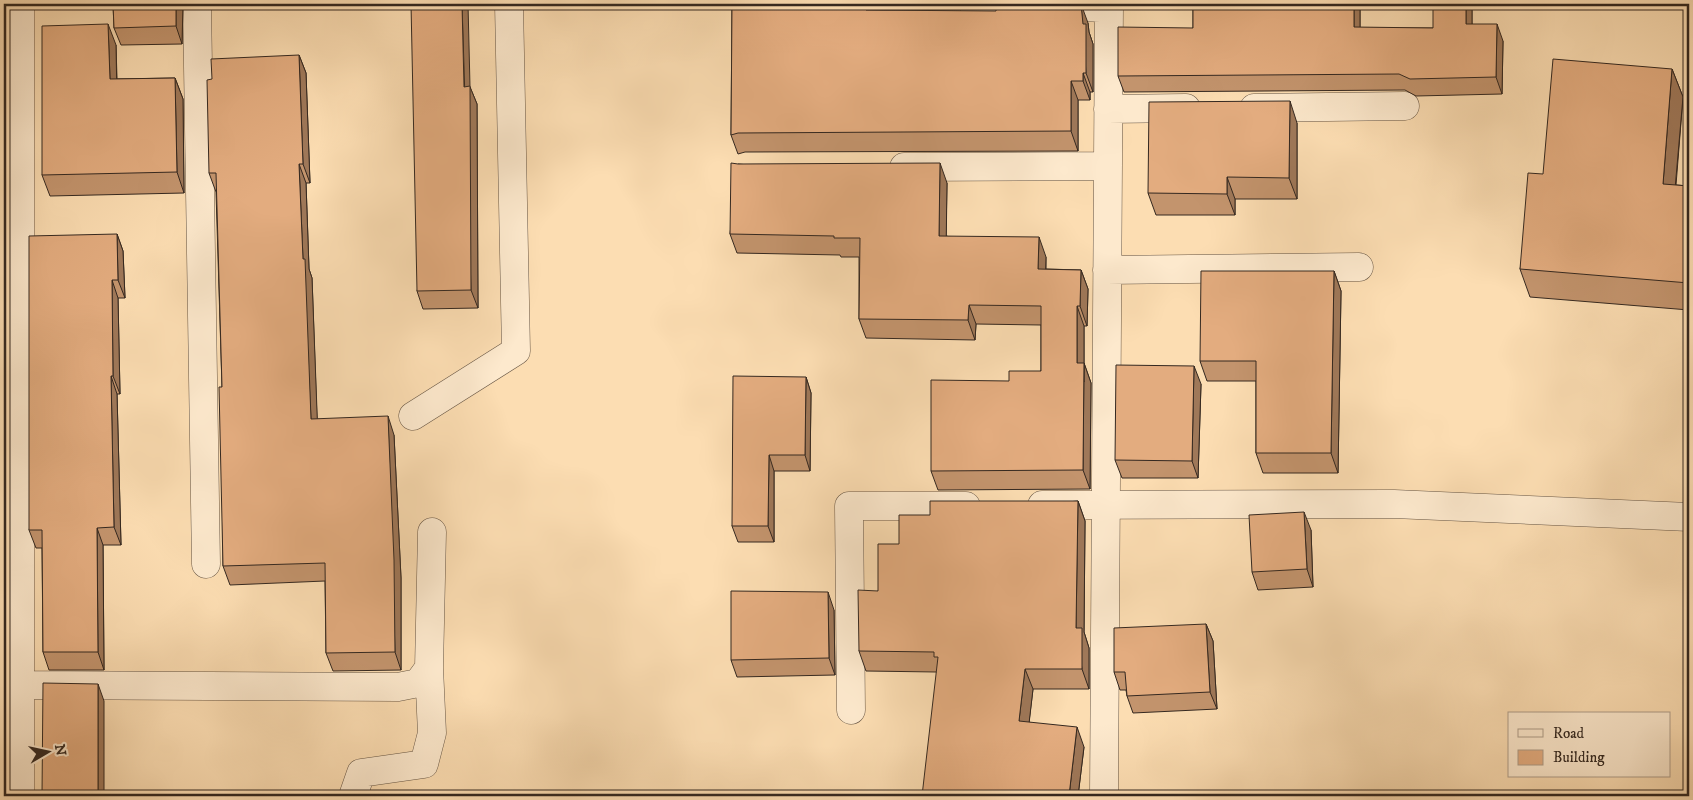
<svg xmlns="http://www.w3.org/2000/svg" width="1693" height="800" font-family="'IM FELL DW Pica',serif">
<rect width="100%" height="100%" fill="#fcddb2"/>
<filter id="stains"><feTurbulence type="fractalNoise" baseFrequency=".004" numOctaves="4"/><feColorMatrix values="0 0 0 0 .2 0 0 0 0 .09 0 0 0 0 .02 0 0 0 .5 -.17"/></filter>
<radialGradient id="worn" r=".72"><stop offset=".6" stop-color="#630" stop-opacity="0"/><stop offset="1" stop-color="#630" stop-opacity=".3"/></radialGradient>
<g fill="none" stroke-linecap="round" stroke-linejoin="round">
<g stroke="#654" stroke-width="29">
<path id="minor" d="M 20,4 L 20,796
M 197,4 L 206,564
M 973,4 L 1109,8
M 1254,108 L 1405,106
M 1108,109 L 1186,108
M 904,167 L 1108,166
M 1107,270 L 1359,267
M 413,416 L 516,351 L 509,4
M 1042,505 L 1394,504 L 1689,517
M 20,685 L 398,687 L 418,683 L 429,668 L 432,532
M 851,710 L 849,506 L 966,506
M 353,796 L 361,773 L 424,764 L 432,733 L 429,668
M 1104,796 L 1109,4"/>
</g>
<use href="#minor" stroke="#fde9cd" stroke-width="28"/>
</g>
<path fill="#c3946d" stroke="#342820" d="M 113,4 L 183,4 L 182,44 L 121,45 L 114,28 Z
M 732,4 L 873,4 L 873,10 L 1088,23 L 1089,32 L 1093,44 L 1093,92 L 1090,92 L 1090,100 L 1078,100 L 1078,151 L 745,152 L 738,154 L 731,135 Z
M 1193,4 L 1360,4 L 1360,28 L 1433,28 L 1472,4 L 1472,24 L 1503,41 L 1502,94 L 1416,96 L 1405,90 L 1124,92 L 1118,76 L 1193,28 Z
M 116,45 L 117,79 L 175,78 L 183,99 L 184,193 L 50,196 L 42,175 Z
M 299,55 L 306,73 L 310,183 L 306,183 L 309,269 L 312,278 L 317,419 L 394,435 L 401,578 L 401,670 L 333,671 L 326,653 L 325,581 L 230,585 L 223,566 L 222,387 L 216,192 L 209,173 Z
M 1672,69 L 1683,97 L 1676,185 L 1689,186 L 1689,310 L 1530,297 L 1520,269 L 1543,174 Z
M 470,87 L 477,104 L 478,308 L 423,309 L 417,291 Z
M 1297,123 L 1297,199 L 1235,199 L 1235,215 L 1156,215 L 1148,193 Z
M 738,164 L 947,183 L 946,236 L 1046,257 L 1046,269 L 1081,270 L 1088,289 L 1087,326 L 1084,326 L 1084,363 L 1091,383 L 1090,489 L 938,490 L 931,471 L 1009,381 L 1041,371 L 1041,325 L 976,324 L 975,340 L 866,338 L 859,319 L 859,257 L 841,257 L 840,255 L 737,253 L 730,234 Z
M 117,234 L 123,251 L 125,298 L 118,298 L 120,394 L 117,394 L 121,545 L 103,545 L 104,670 L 49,670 L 43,652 L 42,548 L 36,548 L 29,530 Z
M 1334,271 L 1341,291 L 1338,473 L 1263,473 L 1256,453 L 1256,381 L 1207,381 L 1200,361 Z
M 806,377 L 811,393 L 810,471 L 774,471 L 774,542 L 738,542 L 732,526 Z
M 1201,384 L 1198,478 L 1122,478 L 1115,460 Z
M 1078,501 L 1085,521 L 1084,632 L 1089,648 L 1089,689 L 1033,689 L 1029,722 L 1084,747 L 1078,796 L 936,672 L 866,671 L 859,651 L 878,591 L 899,544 L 930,515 Z
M 1311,530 L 1313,587 L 1258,590 L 1252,572 Z
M 834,610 L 835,675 L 737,677 L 731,660 Z
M 1206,624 L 1213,641 L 1217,709 L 1133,713 L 1127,696 L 1126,690 L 1120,690 L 1114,672 Z"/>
<path fill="#9f7859" stroke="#342820" d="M 176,4 L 183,4 L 182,44 L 176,26 Z
M 462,4 L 468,4 L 470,87 L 477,104 L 478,308 L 471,290 Z
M 866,4 L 873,4 L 873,29 L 866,10 Z
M 1081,4 L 1088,23 L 1089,32 L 1093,44 L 1093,92 L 1086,73 Z
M 1354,4 L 1360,4 L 1360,44 L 1354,27 Z
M 1466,4 L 1472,4 L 1472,41 L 1466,24 Z
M 108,24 L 116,45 L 117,100 L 110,79 Z
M 1497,24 L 1503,41 L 1502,94 L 1496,77 Z
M 299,55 L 306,73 L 310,183 L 303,164 Z
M 1672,69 L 1683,97 L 1673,212 L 1663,184 Z
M 1083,73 L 1090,92 L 1090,100 L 1083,81 Z
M 175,78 L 183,99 L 184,193 L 177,172 Z
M 1071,81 L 1078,100 L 1078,151 L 1071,131 Z
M 1290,101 L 1297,123 L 1297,199 L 1289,178 Z
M 940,163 L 947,183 L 946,256 L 939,236 Z
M 299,164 L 306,183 L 309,269 L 312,278 L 318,438 L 311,419 L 303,259 Z
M 1227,177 L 1235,199 L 1235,215 L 1227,194 Z
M 117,234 L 123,251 L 125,298 L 118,280 Z
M 1039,237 L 1046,257 L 1045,288 L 1038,269 Z
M 1081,270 L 1088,289 L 1087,326 L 1080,306 Z
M 1334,271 L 1341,291 L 1338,473 L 1331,453 Z
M 112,280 L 118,298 L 120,394 L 113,376 Z
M 969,305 L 976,324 L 975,340 L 968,320 Z
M 1077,306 L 1084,326 L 1084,382 L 1077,363 Z
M 1084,363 L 1091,383 L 1090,489 L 1083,470 Z
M 1194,366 L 1201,384 L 1198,478 L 1192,461 Z
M 111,376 L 117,394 L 121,545 L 114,527 Z
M 806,377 L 811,393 L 810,471 L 805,455 Z
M 388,416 L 394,435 L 401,578 L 401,670 L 395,652 Z
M 769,455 L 774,471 L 774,542 L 768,526 Z
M 1078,501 L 1085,521 L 1084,632 L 1089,648 L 1089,689 L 1082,669 L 1076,628 Z
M 1304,512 L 1311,530 L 1313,587 L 1307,569 Z
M 97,528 L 103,545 L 104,670 L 98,652 Z
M 828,592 L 834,610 L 835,675 L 829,658 Z
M 1206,624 L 1213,641 L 1217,709 L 1210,692 Z
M 1025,669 L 1033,689 L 1027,741 L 1019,721 Z
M 98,684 L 104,701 L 104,796 L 98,796 Z
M 1077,727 L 1084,747 L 1078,796 L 1069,796 Z"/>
<path fill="#e3ac7f" stroke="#342820" d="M 113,4 L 176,4 L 176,26 L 114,28 Z
M 411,4 L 462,4 L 464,87 L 470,86 L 471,290 L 417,291 Z
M 732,4 L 866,4 L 866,10 L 996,11 L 996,4 L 1081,4 L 1083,24 L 1086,24 L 1086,73 L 1083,73 L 1083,81 L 1071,81 L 1071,131 L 738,133 L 731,135 Z
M 1193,4 L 1354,4 L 1354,27 L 1433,28 L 1433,4 L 1466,4 L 1466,24 L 1497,24 L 1496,77 L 1410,79 L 1399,74 L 1118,76 L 1118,27 L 1193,28 Z
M 108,24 L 110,79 L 175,78 L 177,172 L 42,175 L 42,26 Z
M 299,55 L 303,164 L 299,164 L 303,259 L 305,259 L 311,419 L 388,416 L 394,560 L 395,652 L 326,653 L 325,563 L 223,566 L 219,387 L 222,387 L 216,173 L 209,173 L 207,80 L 212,79 L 211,59 Z
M 1553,59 L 1672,69 L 1663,184 L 1689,186 L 1689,283 L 1520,269 L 1528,173 L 1543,174 Z
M 1290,101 L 1289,178 L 1227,177 L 1227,194 L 1148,193 L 1149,102 Z
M 731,163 L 738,164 L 940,163 L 939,236 L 1039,237 L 1038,269 L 1081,270 L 1080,306 L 1077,306 L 1077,363 L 1084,363 L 1083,470 L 931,471 L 931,380 L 1009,381 L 1009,371 L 1041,371 L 1041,306 L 969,305 L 968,320 L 859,319 L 860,238 L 834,238 L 834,236 L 730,234 Z
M 117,234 L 118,280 L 112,280 L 113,376 L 111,376 L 114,527 L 97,528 L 98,652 L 43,652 L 42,530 L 29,530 L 29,236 Z
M 1201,271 L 1334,271 L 1331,453 L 1256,453 L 1256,361 L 1200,361 Z
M 1116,365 L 1194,366 L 1192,461 L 1115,460 Z
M 733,376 L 806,377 L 805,455 L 769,455 L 768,526 L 732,526 Z
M 930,501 L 1078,501 L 1076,628 L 1082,628 L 1082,669 L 1025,669 L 1019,721 L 1077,727 L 1069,796 L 922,796 L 938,657 L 934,657 L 934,652 L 859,651 L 858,590 L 878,591 L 878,544 L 899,544 L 899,515 L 930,515 Z
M 1304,512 L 1307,569 L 1252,572 L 1249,515 Z
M 731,591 L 828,592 L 829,658 L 731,660 Z
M 1206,624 L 1210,692 L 1127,696 L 1125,672 L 1114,672 L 1114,628 Z
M 43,683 L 98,684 L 98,796 L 42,796 Z"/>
<rect width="1693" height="800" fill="none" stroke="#fcddb2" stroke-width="20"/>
<rect x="5" y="5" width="1683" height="790" fill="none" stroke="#342820" stroke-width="2.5"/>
<rect x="10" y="10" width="1673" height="780" fill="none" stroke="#342820"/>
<rect x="1508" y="712" width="162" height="65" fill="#fde9cd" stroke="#ad9c88"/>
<rect x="1518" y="729" width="25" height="8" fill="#fde9cd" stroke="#ad9c88"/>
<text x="1553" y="738" font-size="15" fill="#342820">Road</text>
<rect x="1518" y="750" width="25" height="15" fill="#e3ac7f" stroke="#ad9c88"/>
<text x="1553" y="762" font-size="15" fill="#342820">Building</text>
<g transform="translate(48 752) rotate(81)" stroke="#fde9cd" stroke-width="4" paint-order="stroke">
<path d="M0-4L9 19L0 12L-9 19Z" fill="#342820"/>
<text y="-8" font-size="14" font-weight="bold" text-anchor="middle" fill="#342820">N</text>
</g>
<rect width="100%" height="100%" filter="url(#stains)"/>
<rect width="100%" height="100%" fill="url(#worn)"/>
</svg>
